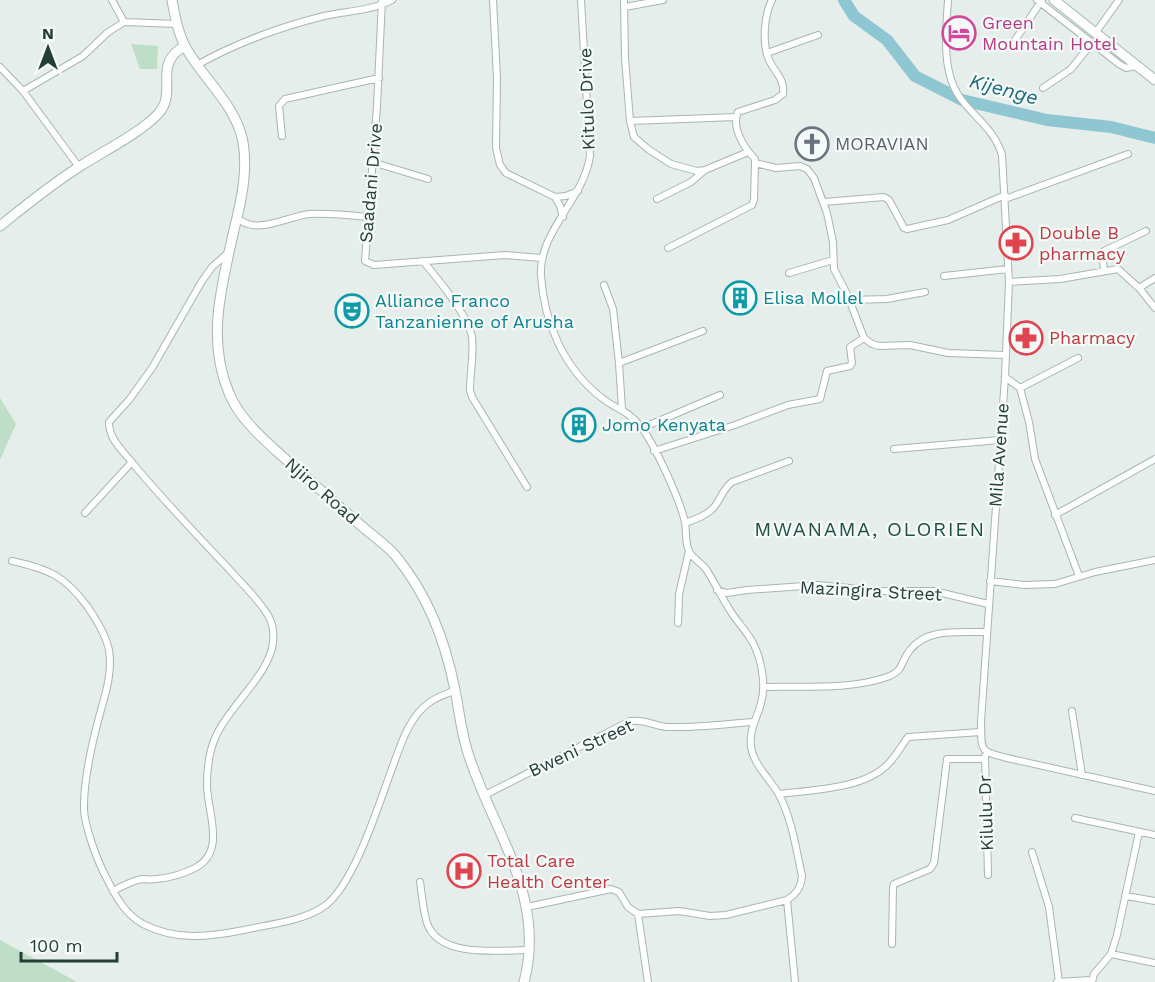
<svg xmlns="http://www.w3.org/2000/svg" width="1155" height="982" font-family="'Work Sans',sans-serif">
<rect width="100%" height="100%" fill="#e5eeea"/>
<path fill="#bedec7" d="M 131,44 L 158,46 L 157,69 L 140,69 Z
M 0,398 L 16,424 L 0,460 Z
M 0,940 L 77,982 L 0,982 Z"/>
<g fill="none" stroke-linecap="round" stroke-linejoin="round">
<path stroke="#8ec6d1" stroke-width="12" d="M 844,0 L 854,16 L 887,40 L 915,76 L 962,100 L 1047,120 L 1111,127 L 1155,138"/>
<g stroke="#a7b6b1" stroke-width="8">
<path id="street" d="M 112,0 L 124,22 L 177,24
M 382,0 L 377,106 L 365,261 L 374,265 L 505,255 L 542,258
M 493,0 L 497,78 L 496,148 L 500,165 L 506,173 L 555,197 L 566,196 L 578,191
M 624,0 L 625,58 L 630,121 L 634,137 L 648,149 L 671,164 L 697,171 L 705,170 L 748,152
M 772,0 C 764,15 762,44 769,60 C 775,73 785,79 783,94 L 775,100 L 738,112 C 731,127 744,148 755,159 L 755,163 L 776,168 L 800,166 L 807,169 L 814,178 L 827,213 L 833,242 L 834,269 L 847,294 L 864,338 L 872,344 L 879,346 L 910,345 L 948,353 L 1005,355
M 948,0 C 946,31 941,73 961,99 C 976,119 994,129 1002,155 L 1009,282 L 1005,377 L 981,722 C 982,751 978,751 1007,758 L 1155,791
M 1037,0 L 1119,64 L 1126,68 L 1136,66
M 625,7 L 663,0
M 1096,32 L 1119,0
M 1011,46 L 1042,0
M 767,53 L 818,35
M 197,65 C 236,43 280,27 324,16 C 346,11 371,11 392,0
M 0,67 L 23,91 L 79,167
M 1043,88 L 1071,69 L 1092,43
M 23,91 L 83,56 L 107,33 L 124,22
M 630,121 L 736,117
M 282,136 L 279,106 L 285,99 L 379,78
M 372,162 L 428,179
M 555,197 L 560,206 L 563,217
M 657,199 L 691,182 L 705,170
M 1005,199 L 1128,154
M 824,202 L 884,197 L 889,200 L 904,228 L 907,229 L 948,220 L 1005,195
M 237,218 C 258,236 287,216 310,214 C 329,213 348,215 367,217
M 668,248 L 752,205 L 754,200 L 755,163
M 423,261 C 437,278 468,315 472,337 C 474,354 470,373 470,390 L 472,397 L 527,487
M 1104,270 L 1102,252 L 1146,231
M 789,273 L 833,260
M 944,276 L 1008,269
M 1009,282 L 1060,279 L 1118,269 L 1139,288 L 1155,308
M 604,285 L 613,309 L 619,363
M 1139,288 L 1155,278
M 849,300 L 887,299 L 925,292
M 1005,377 L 1020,388 L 1029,422 L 1035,459 L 1079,576
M 1020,388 L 1078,358
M 622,409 L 619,363 L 703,331
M 642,428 L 720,395
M 894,449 L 1000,440
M 654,451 L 735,425 L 788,405 L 820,399 L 827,371 L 850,366 L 852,363 L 850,347 L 864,338
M 85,513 L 132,462
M 1055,515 L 1155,459
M 685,523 C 696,519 708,515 715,506 C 721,498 723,489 732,482 L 789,461
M 12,561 C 48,569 64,575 87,606 C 96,619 106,635 109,650 C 113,675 104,698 98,721 C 91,748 84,778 84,806 C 83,823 98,863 107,879 C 116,897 125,914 143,924 C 176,941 209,937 244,930 C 270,924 305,921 326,905 C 356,881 380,800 394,763 C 402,741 410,716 430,702 C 437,697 447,694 455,690
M 990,581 L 1024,585 L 1055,584 L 1095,572 L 1155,560
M 717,590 L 727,593 L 747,590 L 818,585 L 879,591 L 934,591 L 988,604
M 678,623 L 679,594 L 689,551
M 764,687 C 803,686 850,690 887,677 C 905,670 900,662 910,650 C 927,627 961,633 987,632
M 1072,711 L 1082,775
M 985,756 L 988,875
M 779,794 C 812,790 866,789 889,763 C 896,756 902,745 908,737 L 981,732
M 485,795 L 630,721 C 645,719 654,726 667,727 C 696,728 725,724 753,722
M 1075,818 L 1155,835
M 1032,852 L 1049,907 L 1059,982
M 420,882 C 422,895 423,910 427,923 C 439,959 501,950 529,950
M 113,891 C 122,886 132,881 142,879 C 147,879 151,880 156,879 C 169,878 183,874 195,868 C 227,851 207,812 207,785 C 207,768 209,751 216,736 C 229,706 269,675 273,643 C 274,635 273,625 269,617 C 259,599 241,583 228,568 C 195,533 161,498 130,460 C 120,448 109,438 109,422 L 129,400 L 152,368 L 202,281 L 212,267 L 229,252
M 1126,896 L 1155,901
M 787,900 L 795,982
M 527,907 L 611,889 L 619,892 L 628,907 L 638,914 L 679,911 L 710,916 L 726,915 L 787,900 C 797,893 801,888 802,876 C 796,849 792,818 778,793 C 769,778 754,765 751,747 C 749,729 757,719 761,703 C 766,687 762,661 754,645 C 749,634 738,623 731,612 C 722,598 715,583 706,569 C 701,563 694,559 690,553 C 684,543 687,532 685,522 C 680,500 655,445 641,427 C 628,410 617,410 602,398 C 564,369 544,322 541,276 C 538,232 584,199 590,156 L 581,0
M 638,914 L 648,982
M 892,944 L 893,887 L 894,884 L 930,869 L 934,863 L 947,759 L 983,759
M 1111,954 L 1155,963
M 1057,982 L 1091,980
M 1092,982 L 1094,974 L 1111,954 L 1117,935 L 1139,832"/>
</g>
<g stroke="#a3b9b2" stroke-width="11">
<path id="secondary" d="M 172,0 C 175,17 178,33 186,48 C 204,80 236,105 243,142 C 248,172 241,202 234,230 C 222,285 206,339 229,393 C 239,418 262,438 282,456 C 307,478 332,500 357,522 C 369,533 384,543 395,555 C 428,595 445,640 455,690 C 459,710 461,730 467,750 C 491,829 547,895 524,982
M 1054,0 L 1155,80
M 0,226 C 26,205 53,183 82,165 C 104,151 140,133 158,114 C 179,92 151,64 185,46"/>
</g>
<use href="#street" stroke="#fff" stroke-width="6"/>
<use href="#secondary" stroke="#fff" stroke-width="9"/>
</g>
<defs>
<g id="hotel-ring" transform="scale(1.725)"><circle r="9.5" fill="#f5faf8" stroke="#d1479c" stroke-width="1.5"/><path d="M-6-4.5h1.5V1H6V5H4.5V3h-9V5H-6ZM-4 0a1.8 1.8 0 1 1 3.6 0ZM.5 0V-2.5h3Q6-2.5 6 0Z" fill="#d1479c"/></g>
<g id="church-ring" transform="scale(1.725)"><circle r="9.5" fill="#f5faf8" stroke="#6b7280" stroke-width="1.5"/><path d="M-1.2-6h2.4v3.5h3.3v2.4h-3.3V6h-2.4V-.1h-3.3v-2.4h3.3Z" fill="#6b7280"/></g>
<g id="pharmacy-ring" transform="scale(1.725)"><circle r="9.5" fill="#f5faf8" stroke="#e0444e" stroke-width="1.5"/><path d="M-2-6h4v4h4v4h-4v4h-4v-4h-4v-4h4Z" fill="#e0444e"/></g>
<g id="building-ring" transform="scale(1.725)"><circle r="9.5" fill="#f5faf8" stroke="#0f9aa8" stroke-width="1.5"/><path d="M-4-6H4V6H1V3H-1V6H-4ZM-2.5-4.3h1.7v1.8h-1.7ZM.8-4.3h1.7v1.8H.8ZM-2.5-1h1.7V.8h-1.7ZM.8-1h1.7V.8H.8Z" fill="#0f9aa8"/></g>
<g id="theatre-ring" transform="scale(1.725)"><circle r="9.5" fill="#f5faf8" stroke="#0f9aa8" stroke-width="1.5"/><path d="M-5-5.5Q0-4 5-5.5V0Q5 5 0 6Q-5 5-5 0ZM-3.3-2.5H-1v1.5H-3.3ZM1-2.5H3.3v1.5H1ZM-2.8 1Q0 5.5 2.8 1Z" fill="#0f9aa8"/></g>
<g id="hospital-ring" transform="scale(1.725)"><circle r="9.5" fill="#f5faf8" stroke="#e0444e" stroke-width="1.5"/><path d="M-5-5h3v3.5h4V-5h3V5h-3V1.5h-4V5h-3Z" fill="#e0444e"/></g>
</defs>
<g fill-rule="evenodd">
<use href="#hotel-ring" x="959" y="33"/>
<use href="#church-ring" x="812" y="144"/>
<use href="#pharmacy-ring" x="1016" y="243"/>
<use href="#building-ring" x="740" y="298"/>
<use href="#theatre-ring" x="352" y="311"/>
<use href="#pharmacy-ring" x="1026" y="338"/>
<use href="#building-ring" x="579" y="425"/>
<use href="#hospital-ring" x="464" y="871"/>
</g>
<g text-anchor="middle" stroke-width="4.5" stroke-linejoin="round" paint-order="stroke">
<g font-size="18" fill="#b23c85" stroke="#f5faf8" text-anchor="start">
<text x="982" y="29">Green<tspan x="982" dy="21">Mountain Hotel</tspan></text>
</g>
<g font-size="18" fill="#243f38" stroke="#f5faf8">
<text transform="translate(587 99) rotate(-92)" y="6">Kitulo Drive</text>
<text transform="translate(371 183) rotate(-85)" y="6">Saadani Drive</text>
<text transform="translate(999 455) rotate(-86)" y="6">Mila Avenue</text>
<text transform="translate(322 491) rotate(41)" y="6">Njiro Road</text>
<text transform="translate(871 591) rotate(3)" y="6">Mazingira Street</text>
<text transform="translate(581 748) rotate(-25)" y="6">Bweni Street</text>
<text transform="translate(986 813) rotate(-92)" y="6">Kilulu Dr</text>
</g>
<g font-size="18" fill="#5b616d" stroke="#f5faf8" text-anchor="start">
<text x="835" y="150">MORAVIAN</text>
</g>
<g font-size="18" fill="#be3a42" stroke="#f5faf8" text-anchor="start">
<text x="1039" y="239">Double B<tspan x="1039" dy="21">pharmacy</tspan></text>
<text x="1049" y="344">Pharmacy</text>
<text x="487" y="867">Total Care<tspan x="487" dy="21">Health Center</tspan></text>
</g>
<g font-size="18" fill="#0d838f" stroke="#f5faf8" text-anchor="start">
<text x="763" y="304">Elisa Mollel</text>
<text x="375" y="307">Alliance Franco<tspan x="375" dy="21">Tanzanienne of Arusha</tspan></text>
<text x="602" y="431">Jomo Kenyata</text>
</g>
<g font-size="20" font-style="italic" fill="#1e6a7b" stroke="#f5faf8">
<text transform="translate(1004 89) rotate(15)" y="7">Kijenge</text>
</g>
<g font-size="20" letter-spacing="1.5" fill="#205146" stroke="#f5faf8">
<text x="870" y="536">MWANAMA, OLORIEN</text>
</g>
</g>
<g transform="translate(48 48)" stroke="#f5faf8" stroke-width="4.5" paint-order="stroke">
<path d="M0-4.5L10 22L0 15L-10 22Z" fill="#243f38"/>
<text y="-9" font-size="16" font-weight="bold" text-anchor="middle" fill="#243f38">N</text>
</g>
<path d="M21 952v9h96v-9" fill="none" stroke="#243f38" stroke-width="3"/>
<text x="30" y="952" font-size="18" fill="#243f38" stroke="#f5faf8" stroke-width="4.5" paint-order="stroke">100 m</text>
</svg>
